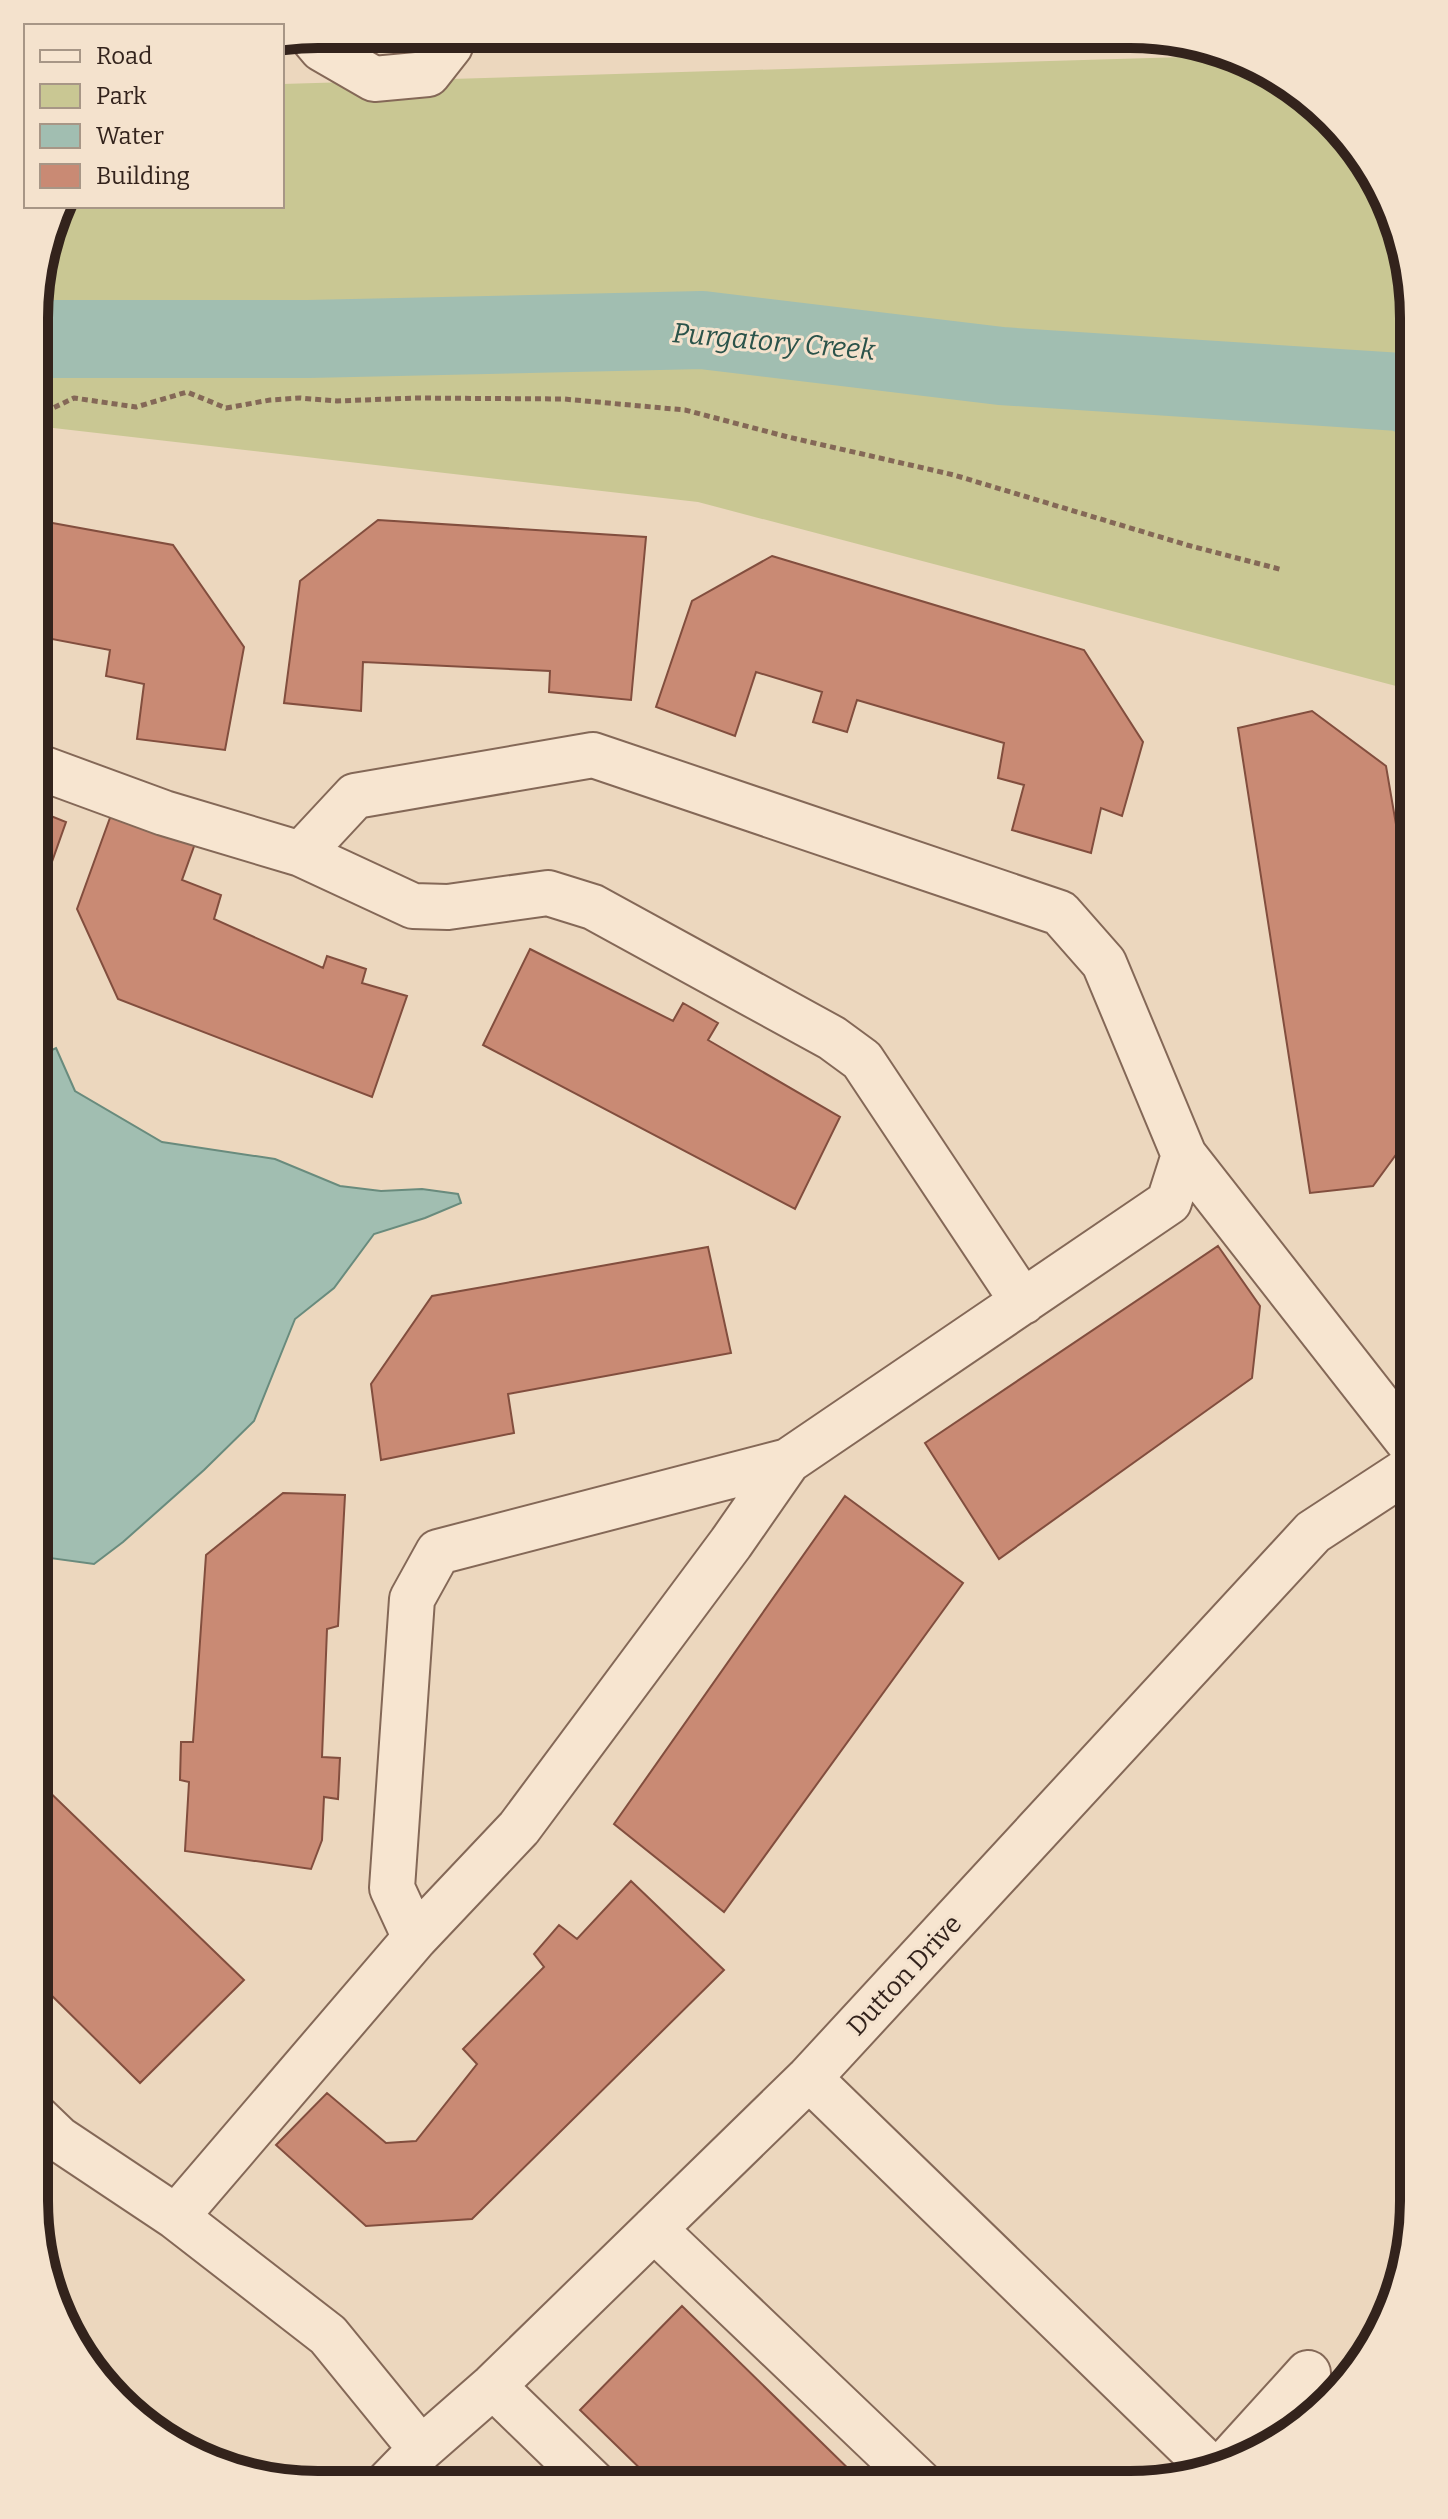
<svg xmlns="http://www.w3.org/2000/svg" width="1448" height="2519" font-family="Bitter,serif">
<rect width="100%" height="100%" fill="#ecd7be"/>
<path fill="#c9c793" d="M 1218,56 L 1317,104 L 1399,227 L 1414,318 L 1414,767 L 1396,686 L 698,502 L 36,426 L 36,282 L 59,206 L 282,206 L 282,84 Z"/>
<path fill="#a1beb1" stroke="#698b7d" stroke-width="2" d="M 56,1048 L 75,1091 L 162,1142 L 275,1159 L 340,1186 L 381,1191 L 422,1189 L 458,1194 L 461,1203 L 425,1218 L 374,1234 L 334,1288 L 295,1319 L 254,1421 L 204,1470 L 123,1542 L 94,1564 L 35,1556 L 35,1058 Z"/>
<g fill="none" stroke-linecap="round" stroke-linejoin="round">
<path stroke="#a1beb1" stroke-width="78" d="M 36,339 L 308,339 L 702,330 L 1001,366 L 1400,392 L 1414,397"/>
</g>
<path fill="#c98a74" stroke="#824e3e" stroke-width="2" d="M 36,520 L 173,545 L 244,647 L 225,750 L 137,739 L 144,684 L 106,676 L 110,650 L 36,636 Z
M 378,520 L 646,537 L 631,700 L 549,692 L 550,671 L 363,662 L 361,711 L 284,703 L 300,581 Z
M 772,556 L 1084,650 L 1143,742 L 1122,816 L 1101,808 L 1091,853 L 1012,830 L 1024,785 L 998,778 L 1004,743 L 857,700 L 847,732 L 813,722 L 822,692 L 756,672 L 735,736 L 656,707 L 692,601 Z
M 1312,711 L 1386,766 L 1414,929 L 1414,1130 L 1373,1186 L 1310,1193 L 1238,728 Z
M 115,804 L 197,838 L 182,880 L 221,895 L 214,919 L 323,968 L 327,956 L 366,969 L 362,983 L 407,996 L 372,1097 L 118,999 L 77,909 Z
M 36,810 L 66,822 L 36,907 Z
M 530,949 L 673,1021 L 683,1003 L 718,1023 L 708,1040 L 840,1117 L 795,1209 L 483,1045 Z
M 1218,1246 L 1260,1306 L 1252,1378 L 999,1559 L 925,1443 Z
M 708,1247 L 731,1353 L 508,1394 L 514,1433 L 381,1460 L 371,1384 L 432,1296 Z
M 283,1493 L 345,1495 L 338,1626 L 327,1629 L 322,1757 L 340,1758 L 338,1799 L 324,1797 L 322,1840 L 311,1869 L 185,1851 L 189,1782 L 180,1780 L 181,1742 L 193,1742 L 206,1555 Z
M 845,1496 L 963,1583 L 724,1912 L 614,1824 Z
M 35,1778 L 244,1980 L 140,2083 L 34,1978 Z
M 631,1881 L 724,1970 L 472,2219 L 366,2226 L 276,2145 L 327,2093 L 386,2143 L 416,2141 L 477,2064 L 463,2049 L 544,1967 L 534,1954 L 559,1925 L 577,1939 Z
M 682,2306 L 864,2484 L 656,2484 L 580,2410 Z"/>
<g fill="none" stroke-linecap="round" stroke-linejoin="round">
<g stroke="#846857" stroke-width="48">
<path id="minor" d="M 311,36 L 322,49 L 374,79 L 428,74 L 450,46 L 454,35
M 36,766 L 164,813 L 301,854 L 355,796 L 593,755 L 1060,913 L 1104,963 L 1184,1155 L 1414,1449
M 301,854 L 413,906 L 448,907 L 548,893 L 593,907 L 832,1038 L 862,1060 L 1023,1302
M 415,1938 L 392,1888 L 412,1599 L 438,1552 L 788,1461
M 809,2078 L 1214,2471
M 34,2115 L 59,2139 L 176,2217 L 328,2335 L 421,2449
M 176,2217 L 415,1938 L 519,1828 L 731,1543 L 788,1461 L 1169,1202 L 1184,1155
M 654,2229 L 921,2484
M 493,2386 L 593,2483
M 1220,2470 L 1308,2373
M 388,2483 L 421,2449 L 493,2386 L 809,2078 L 1313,1532 L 1414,1466"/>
</g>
<path stroke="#846857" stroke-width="5" stroke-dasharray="6 4" stroke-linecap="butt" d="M 36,416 L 74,398 L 136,407 L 187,392 L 226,408 L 270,400 L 300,398 L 337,401 L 415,398 L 564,399 L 685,410 L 788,437 L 954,475 L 1187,545 L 1283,570"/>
<use href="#minor" stroke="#f7e5d0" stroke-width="44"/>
</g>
<g text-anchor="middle" stroke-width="6" stroke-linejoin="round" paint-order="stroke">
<g font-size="26" fill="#33231c" stroke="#f4e2cd">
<text transform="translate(904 1975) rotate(-47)" y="9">Dutton Drive</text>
</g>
<g font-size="28" font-style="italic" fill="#2b534a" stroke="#f4e2cd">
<text transform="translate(774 341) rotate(5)" y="10">Purgatory Creek</text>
</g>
</g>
<path d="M0 0H1448V2519H0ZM318 48H1130A270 270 0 0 1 1400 318V2201A270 270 0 0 1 1130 2471H318A270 270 0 0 1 48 2201V318A270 270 0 0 1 318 48Z" fill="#f4e2cd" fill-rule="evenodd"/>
<path fill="none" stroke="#33231c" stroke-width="10" d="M318 48H1130A270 270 0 0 1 1400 318V2201A270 270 0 0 1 1130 2471H318A270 270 0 0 1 48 2201V318A270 270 0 0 1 318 48Z"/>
<rect x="24" y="24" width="260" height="184" fill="#f4e2cd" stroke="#a79686" stroke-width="2"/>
<rect x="40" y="50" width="40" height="12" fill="#f7e5d0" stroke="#a79686" stroke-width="2"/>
<text x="96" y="64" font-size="24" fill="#33231c">Road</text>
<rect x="40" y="84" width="40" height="24" fill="#c9c793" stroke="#a79686" stroke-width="2"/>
<text x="96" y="104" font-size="24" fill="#33231c">Park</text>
<rect x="40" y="124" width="40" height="24" fill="#a1beb1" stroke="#a79686" stroke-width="2"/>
<text x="96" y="144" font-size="24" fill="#33231c">Water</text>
<rect x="40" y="164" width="40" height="24" fill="#c98a74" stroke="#a79686" stroke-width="2"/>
<text x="96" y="184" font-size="24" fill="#33231c">Building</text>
</svg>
